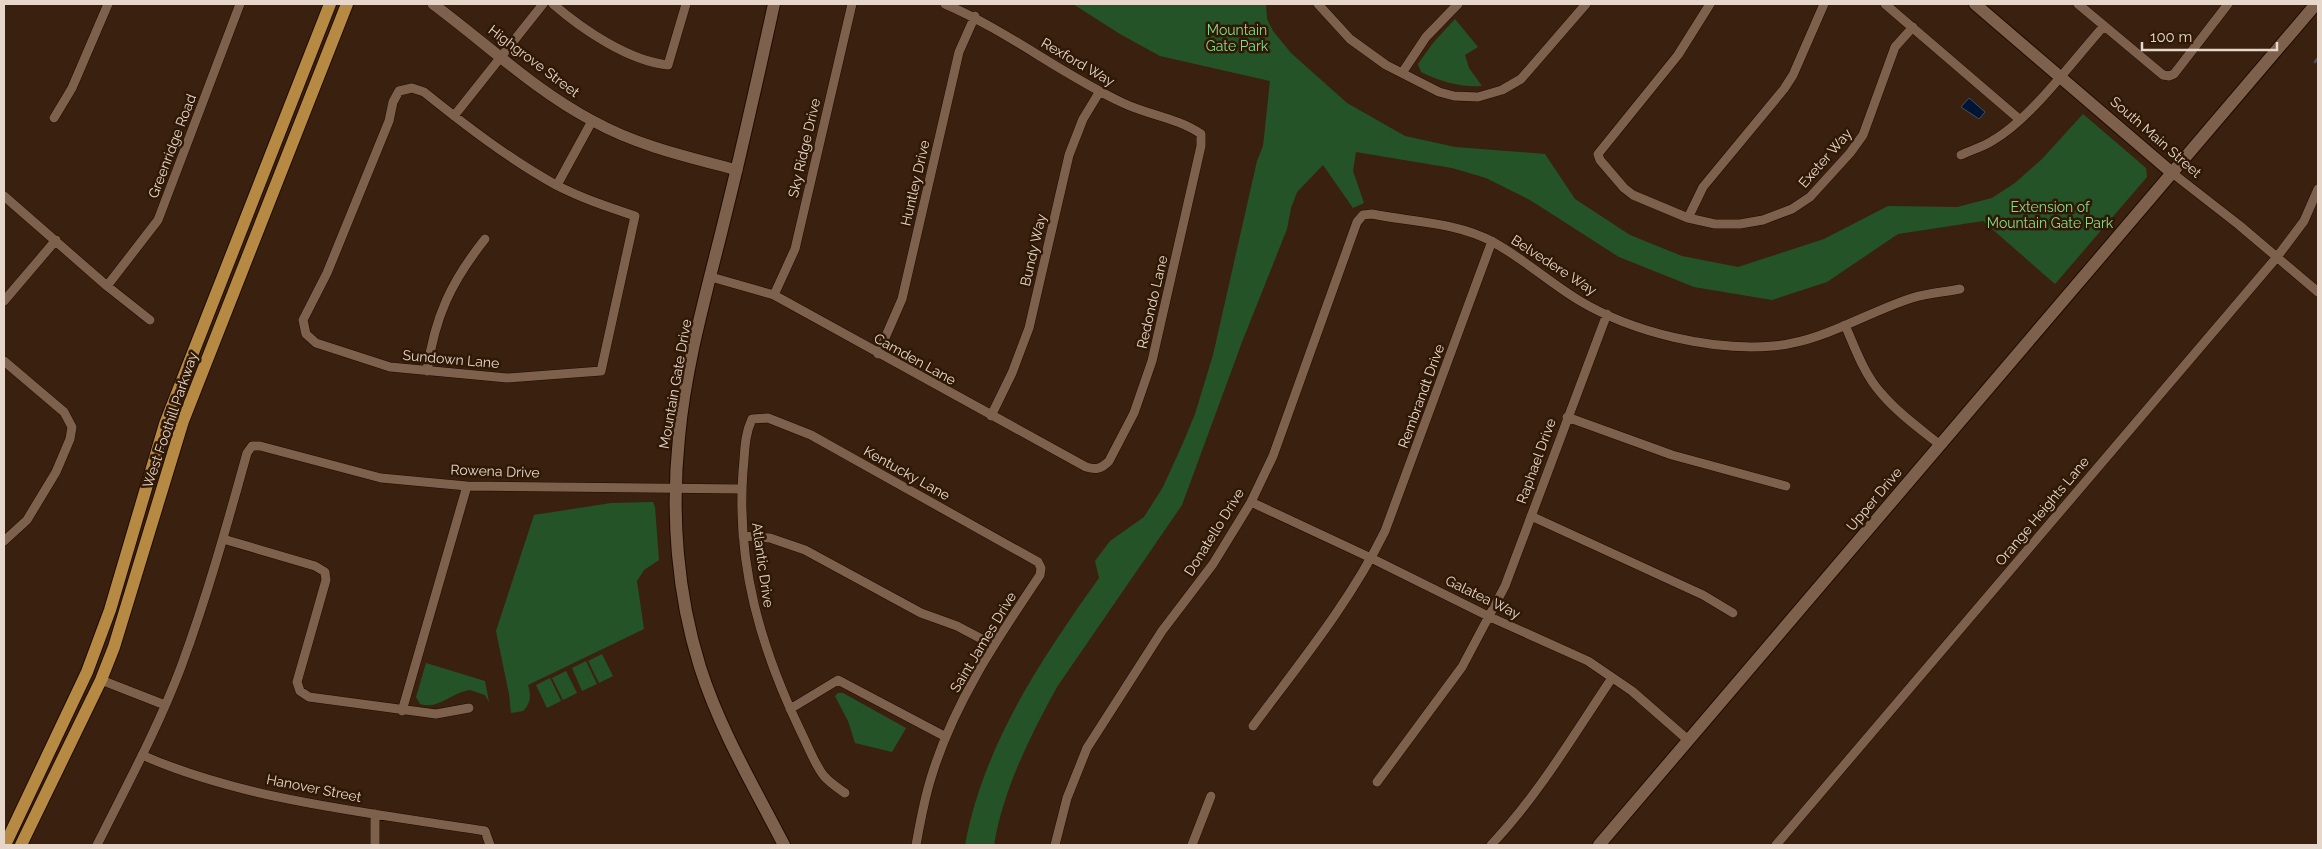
<svg xmlns="http://www.w3.org/2000/svg" width="2322" height="849" font-family="Raleway,sans-serif">
<rect width="100%" height="100%" fill="#3a210f"/>
<path fill="#255328" d="M 1073,4 L 1266,4 L 1267,19 L 1273,31 L 1291,53 L 1347,103 L 1405,136 L 1455,147 L 1545,154 L 1575,199 L 1630,235 L 1682,256 L 1738,267 L 1824,239 L 1888,206 L 1957,207 L 1992,198 L 2015,183 L 2042,159 L 2083,114 L 2146,168 L 2147,177 L 2055,284 L 1983,221 L 1898,234 L 1827,282 L 1772,300 L 1694,287 L 1619,257 L 1530,200 L 1486,178 L 1452,168 L 1356,152 L 1353,171 L 1364,203 L 1353,208 L 1323,165 L 1297,192 L 1291,208 L 1287,229 L 1242,342 L 1182,505 L 1057,687 C 1030,736 1003,790 994,845 L 965,845 C 984,744 1040,661 1099,578 L 1095,561 L 1110,541 L 1144,517 L 1163,487 L 1183,443 L 1195,414 L 1213,355 L 1257,161 L 1263,146 L 1270,81 L 1160,56 L 1120,34 Z
M 1455,19 L 1478,47 L 1465,55 L 1469,68 L 1482,86 C 1459,87 1442,82 1421,72 L 1418,64 L 1433,43 Z
M 653,502 L 655,507 L 659,560 L 644,570 L 637,581 L 644,629 L 528,685 C 531,695 531,703 523,711 L 511,713 L 509,694 L 496,631 L 534,515 L 611,503 Z
M 602,654 L 613,676 L 599,683 L 588,661 Z
M 586,661 L 597,684 L 582,691 L 572,668 Z
M 426,663 L 485,681 L 489,702 L 485,695 L 470,690 C 452,692 439,710 420,704 L 416,697 Z
M 566,671 L 577,693 L 563,700 L 552,678 Z
M 550,678 L 561,701 L 547,708 L 536,685 Z
M 838,693 L 843,693 L 906,728 L 892,752 L 855,743 L 848,721 L 835,696 Z"/>
<path fill="#001534" stroke="#454f61" d="M 1969,98 L 1985,112 L 1979,119 L 1961,107 Z"/>
<g fill="none" stroke-linecap="round" stroke-linejoin="round">
<path stroke="#454f61" stroke-width="2.5" d="M 2315,62 L 2318,58"/>
<g stroke="#200a00" stroke-width="10">
<path id="minor" d="M 553,4 C 583,30 629,61 668,65 L 686,4
M 1318,4 L 1350,39 L 1386,65 L 1439,92 L 1454,96 L 1478,97 L 1502,90 L 1521,79 L 1586,4
M 1710,4 L 1678,55 L 1598,154 L 1600,160 L 1624,188 L 1633,195 L 1688,218 L 1715,224 L 1740,224 L 1763,220 L 1792,209 L 1810,197 L 1850,153 L 1863,135 L 1895,47 L 1913,27
M 1885,4 L 2019,119
M 2078,4 L 2163,75 L 2169,76 L 2174,74 L 2228,4
M 1402,73 L 1426,37 L 1458,4
M 412,88 L 424,92 C 465,125 509,159 556,185 C 581,198 608,207 635,216 L 601,371 L 507,378 L 390,367 L 316,343 L 306,334 L 303,320 L 327,273 L 389,121 L 393,102 L 399,91 Z
M 454,116 L 543,4
M 54,118 L 72,88 L 108,4
M 1961,155 C 1971,150 1983,147 1992,141 C 2030,120 2074,59 2104,26
M 2171,172 L 2239,225 L 2318,292
M 557,185 L 592,121
M 4,196 L 107,286 L 150,320
M 1688,218 L 1703,187 L 1784,89 L 1793,75 L 1824,4
M 711,277 L 774,295 L 1086,467 C 1096,470 1101,469 1109,461 L 1134,413 L 1152,361 L 1201,146 L 1201,134 C 1178,118 1148,115 1123,103 C 1061,74 1008,31 945,4
M 107,286 L 158,220 L 240,4
M 774,295 L 795,249 L 852,4
M 4,301 L 56,240
M 1845,325 C 1855,348 1864,374 1881,393 C 1898,413 1919,428 1939,444
M 878,354 L 902,299 L 959,52 L 975,16
M 4,361 L 64,412 L 72,427 L 70,439 L 56,472 L 27,520 L 4,541
M 427,371 C 435,316 451,282 485,239
M 991,416 L 1012,373 L 1029,328 L 1069,155 L 1083,119 L 1100,91
M 1567,417 L 1672,455 L 1786,486
M 1251,502 L 1371,558 L 1490,617 L 1588,661 L 1632,691 L 1688,740
M 1531,516 L 1703,595 L 1733,613
M 743,536 L 770,538 L 805,550 L 921,613 L 957,626 L 993,645
M 223,539 L 315,566 L 325,572 L 326,580 L 297,682 L 300,691 L 309,697 L 436,714 L 469,708
M 101,680 L 165,705
M 790,709 L 838,680 L 946,737
M 402,711 L 467,486
M 1253,726 C 1300,663 1350,602 1385,531 L 1492,241
M 142,755 C 246,801 373,813 485,831 L 490,845
M 1377,782 L 1462,667 L 1505,586 L 1607,314
M 845,793 C 838,788 830,783 824,776 C 815,765 808,746 801,732 C 761,649 736,564 743,471 C 745,453 744,436 752,419 L 768,418 L 811,435 L 1038,562 L 1041,568 L 1040,575 C 997,639 953,704 931,778 C 924,800 920,823 916,845
M 97,845 C 126,787 158,728 181,667 C 207,597 227,525 247,453 L 252,446 L 260,446 L 381,478 L 467,486 L 742,489
M 375,845 L 375,814
M 1055,845 L 1067,798 L 1087,748 L 1162,631 L 1213,564 L 1251,502 L 1273,456 L 1357,222 L 1363,215 L 1372,214 C 1411,222 1457,222 1493,242 C 1524,259 1550,283 1580,301 C 1634,333 1712,351 1773,346 C 1823,342 1865,313 1912,298 C 1927,293 1945,292 1960,289
M 1192,845 L 1211,796
M 1491,845 C 1538,796 1574,734 1612,678
M 1776,845 L 2277,257 L 2304,221 L 2318,189"/>
</g>
<g stroke="#200a00" stroke-width="12">
<path id="tertiary" d="M 433,4 C 486,43 534,90 593,121 C 638,146 688,157 737,170"/>
</g>
<g stroke="#200a00" stroke-width="14">
<path id="secondary" d="M 774,4 C 759,72 744,141 727,209 C 709,284 686,360 679,437 C 671,513 677,594 700,667 C 720,730 754,787 784,845
M 1975,4 L 2171,172
M 1599,845 L 2316,4"/>
</g>
<g stroke="#200a00" stroke-width="14">
<path id="primary" d="M 5,845 L 87,672 L 110,610 L 165,424 L 330,4
M 21,845 L 101,680 L 114,647 L 183,421 L 347,4"/>
</g>
<use href="#minor" stroke="#7e614d" stroke-width="9"/>
<use href="#tertiary" stroke="#7e614d" stroke-width="11"/>
<use href="#secondary" stroke="#7e614d" stroke-width="12"/>
<use href="#primary" stroke="#b68a42" stroke-width="12"/>
</g>
<g text-anchor="middle" stroke-width="5" stroke-linejoin="round" paint-order="stroke">
<g font-size="14" fill="#83dd88" stroke="#2f1805">
<text x="1237" y="35">Mountain<tspan x="1237" dy="16">Gate Park</tspan></text>
<text x="2050" y="212">Extension of<tspan x="2050" dy="16">Mountain Gate Park</tspan></text>
</g>
<g font-size="14" fill="#e7d7cb" stroke="#2f1805">
<text transform="translate(534 61) rotate(37)" y="5">Highgrove Street</text>
<text transform="translate(1078 62) rotate(30)" y="5">Rexford Way</text>
<text transform="translate(2156 137) rotate(41)" y="5">South Main Street</text>
<text transform="translate(172 146) rotate(-69)" y="5">Greenridge Road</text>
<text transform="translate(804 148) rotate(-77)" y="5">Sky Ridge Drive</text>
<text transform="translate(1825 158) rotate(-49)" y="5">Exeter Way</text>
<text transform="translate(915 183) rotate(-77)" y="5">Huntley Drive</text>
<text transform="translate(1033 250) rotate(-77)" y="5">Bundy Way</text>
<text transform="translate(1554 265) rotate(33)" y="5">Belvedere Way</text>
<text transform="translate(1152 302) rotate(-77)" y="5">Redondo Lane</text>
<text transform="translate(451 359) rotate(5)" y="5">Sundown Lane</text>
<text transform="translate(915 359) rotate(29)" y="5">Camden Lane</text>
<text transform="translate(675 384) rotate(-80)" y="5">Mountain Gate Drive</text>
<text transform="translate(1421 396) rotate(-70)" y="5">Rembrandt Drive</text>
<text transform="translate(170 420) rotate(-71)" y="5">West Foothill Parkway</text>
<text transform="translate(1536 461) rotate(-70)" y="5">Raphael Drive</text>
<text transform="translate(495 471) rotate(2)" y="5">Rowena Drive</text>
<text transform="translate(907 473) rotate(29)" y="5">Kentucky Lane</text>
<text transform="translate(1874 499) rotate(-50)" y="5">Upper Drive</text>
<text transform="translate(2042 511) rotate(-50)" y="5">Orange Heights Lane</text>
<text transform="translate(1214 532) rotate(-58)" y="5">Donatello Drive</text>
<text transform="translate(763 565) rotate(82)" y="5">Atlantic Drive</text>
<text transform="translate(1483 597) rotate(26)" y="5">Galatea Way</text>
<text transform="translate(983 642) rotate(-59)" y="5">Saint James Drive</text>
<text transform="translate(314 788) rotate(11)" y="5">Hanover Street</text>
</g>
</g>
<rect width="2322" height="849" fill="none" stroke="#e7d7cb" stroke-width="10"/>
<path d="M2142 42v8h135v-8" fill="none" stroke="#e7d7cb" stroke-width="2.5"/>
<text x="2150" y="42" font-size="15" fill="#e7d7cb" stroke="#2f1805" stroke-width="4" paint-order="stroke">100 m</text>
</svg>
